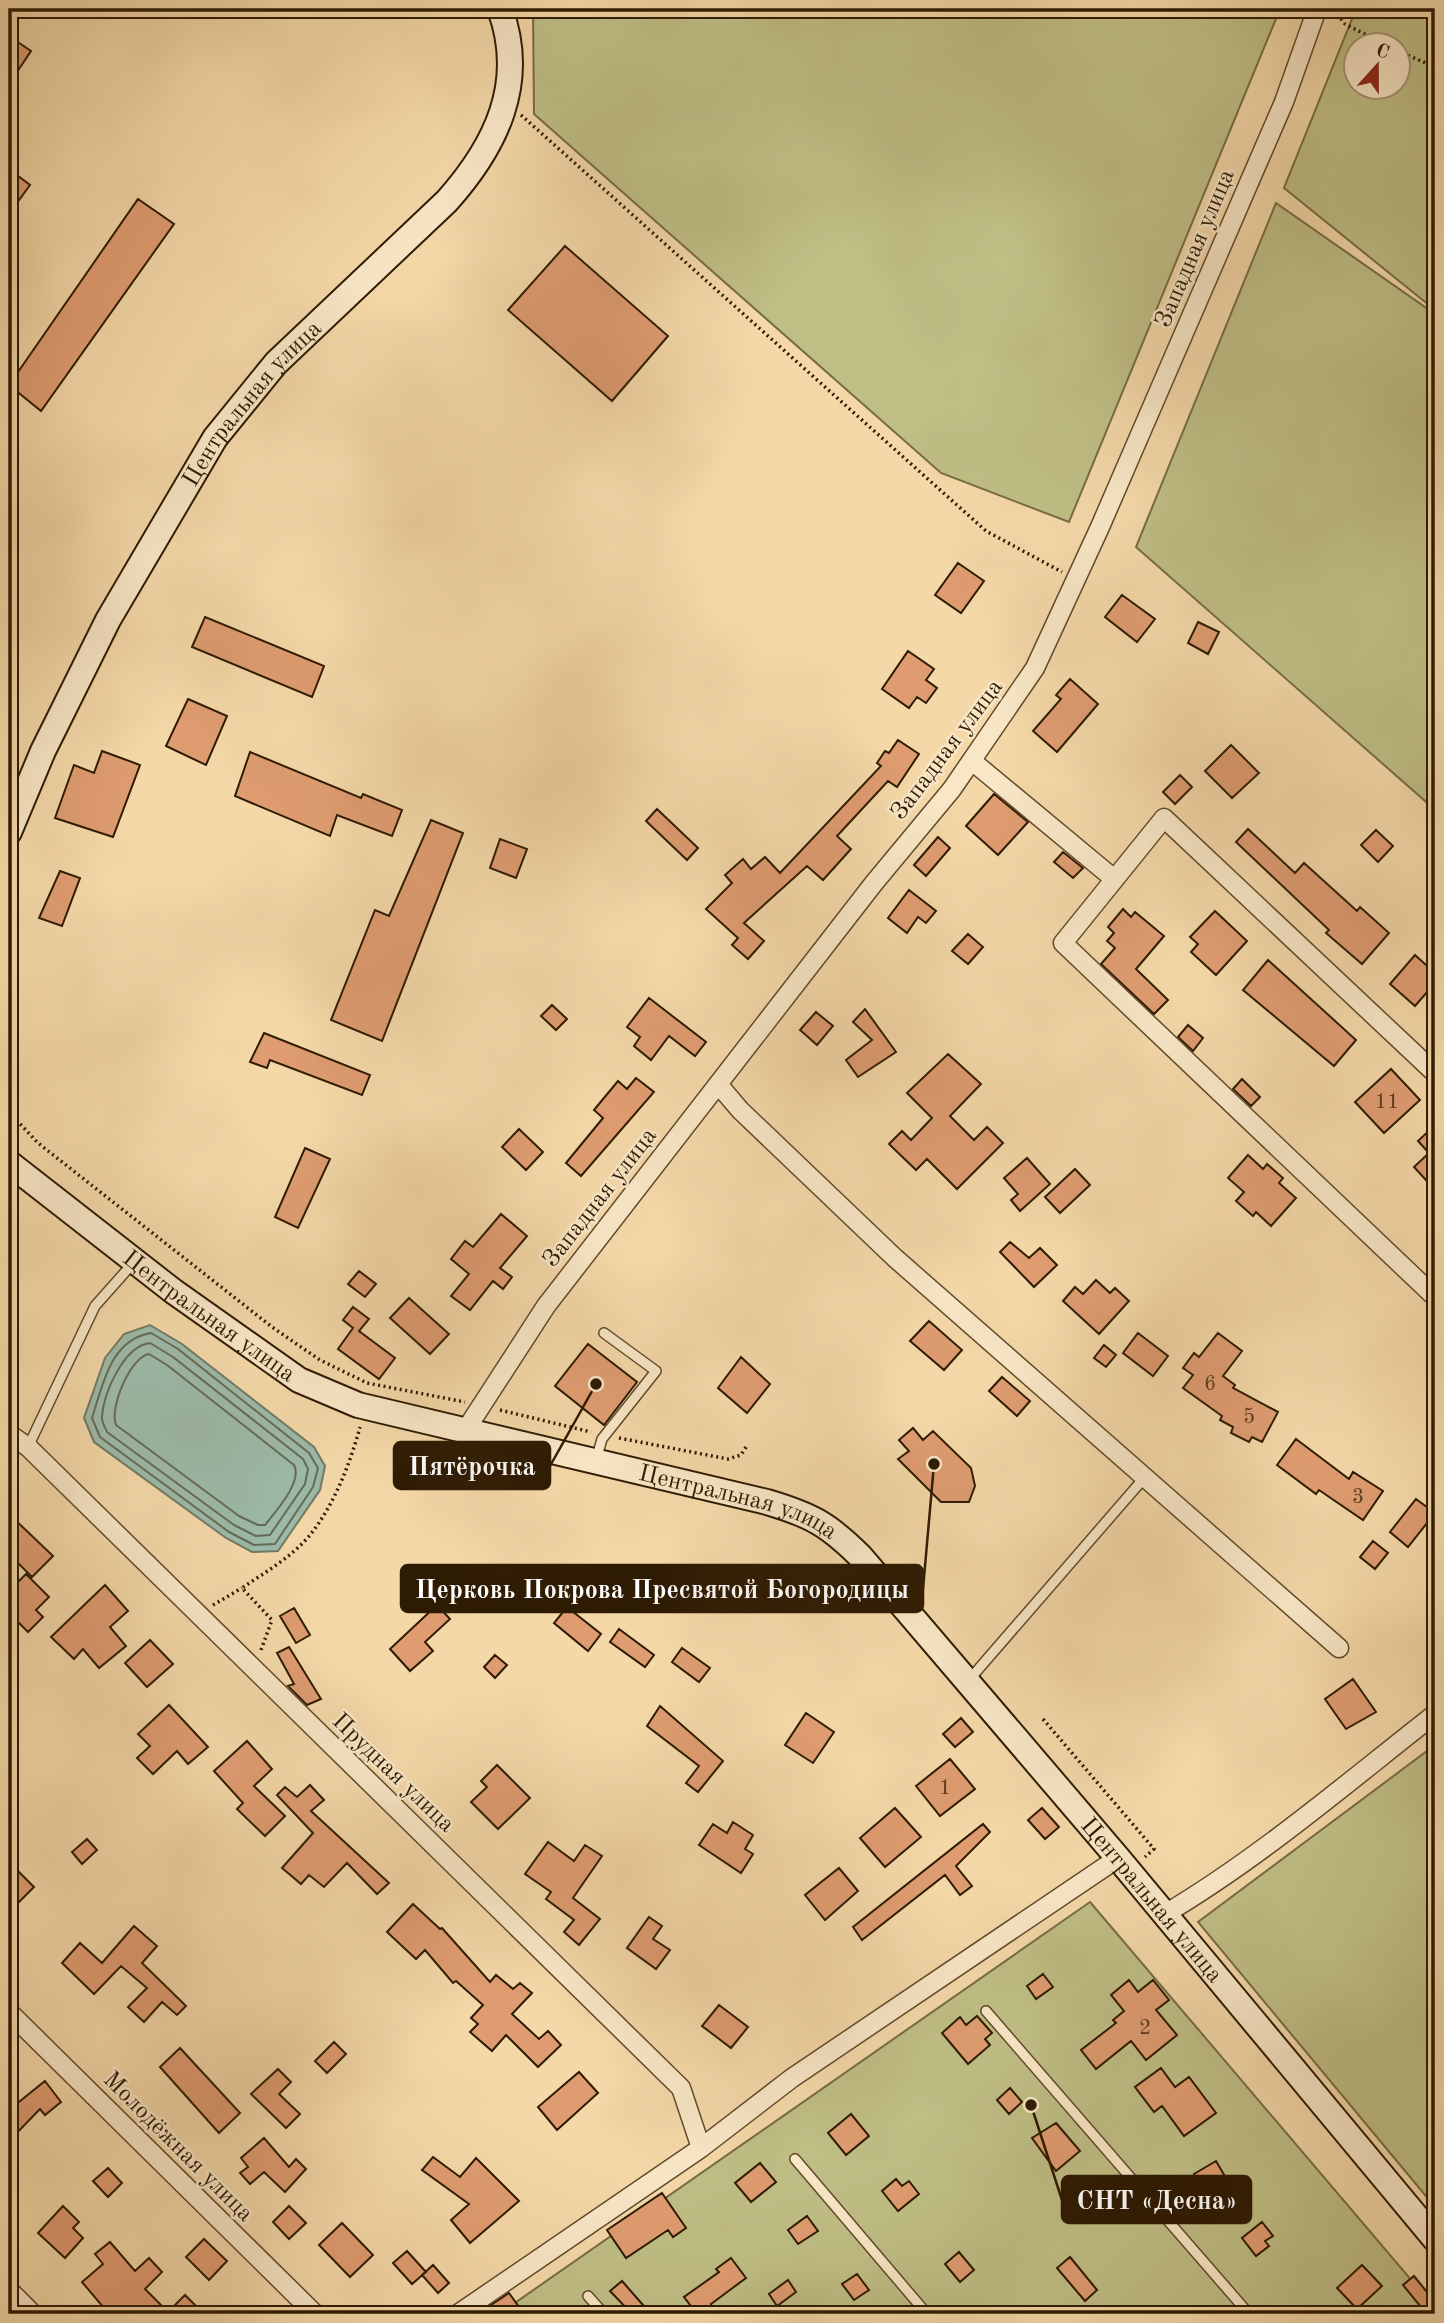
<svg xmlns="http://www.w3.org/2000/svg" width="1444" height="2323" font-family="'Old Standard TT',serif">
<rect width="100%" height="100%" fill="#f4d8a8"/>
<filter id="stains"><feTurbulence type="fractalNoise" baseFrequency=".00286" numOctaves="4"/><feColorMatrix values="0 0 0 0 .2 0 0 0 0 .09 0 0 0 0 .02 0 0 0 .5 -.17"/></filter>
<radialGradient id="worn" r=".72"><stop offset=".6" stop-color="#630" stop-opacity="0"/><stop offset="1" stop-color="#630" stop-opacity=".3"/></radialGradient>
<path fill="#bfbe85" stroke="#766c44" stroke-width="2" fill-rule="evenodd" d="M 533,9 L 1280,9 L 1069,522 L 941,473 L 534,114 Z
M 1356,9 L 1435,9 L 1435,310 L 1284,188 ZM 1356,46 L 1398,46 L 1398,88 L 1356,88 Z
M 1276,203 L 1435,314 L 1433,808 L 1136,547 Z
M 1435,1745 L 1435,2207 L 1198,1922 Z
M 1090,1902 L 1435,2308 L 1435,2314 L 499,2314 Z"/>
<path fill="#9cbaa8" stroke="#707a66" stroke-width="2" d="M 150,1325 L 182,1344 L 314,1447 L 325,1466 L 320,1490 L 278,1551 L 252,1552 L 226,1538 L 94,1442 L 84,1418 L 105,1358 L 124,1334 Z"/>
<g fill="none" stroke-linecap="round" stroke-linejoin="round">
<path stroke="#656a56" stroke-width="2" d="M 151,1333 L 178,1349 L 309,1453 L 318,1468 L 313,1487 L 275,1544 L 254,1545 L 229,1532 L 100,1437 L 92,1418 C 103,1384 111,1339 151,1333 Z
M 150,1343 L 173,1357 L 303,1459 L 308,1469 L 305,1484 L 270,1535 L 256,1536 L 234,1525 L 107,1432 C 105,1427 101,1421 102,1416 C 104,1392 124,1346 150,1343 Z
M 149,1354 L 167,1365 L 294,1465 C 303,1482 275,1512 265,1525 L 258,1525 L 239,1516 L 116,1425 C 109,1409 130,1357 149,1354 Z"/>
</g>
<path fill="#df9c71" stroke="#2e1b03" stroke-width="2" d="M 9,36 L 31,51 L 9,84 Z
M 9,169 L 30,185 L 9,214 Z
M 138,199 L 174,224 L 41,411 L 9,385 Z
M 565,246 L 668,336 L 612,401 L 508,310 Z
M 958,563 L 984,581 L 961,613 L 935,595 Z
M 1122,595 L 1155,619 L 1137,642 L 1105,617 Z
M 205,617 L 324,666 L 312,697 L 192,647 Z
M 1198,622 L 1219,632 L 1208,654 L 1188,643 Z
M 908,651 L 934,669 L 926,680 L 937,688 L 926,703 L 917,697 L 909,708 L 882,689 Z
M 1070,679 L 1098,704 L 1057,752 L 1033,731 L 1061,699 L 1056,695 Z
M 188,699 L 227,716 L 206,765 L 166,746 Z
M 898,740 L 919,754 L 897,787 L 888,781 L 837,836 L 851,849 L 823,880 L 807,866 L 744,923 L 764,941 L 748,959 L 732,945 L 738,938 L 706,909 L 732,883 L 725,875 L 743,859 L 751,869 L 765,857 L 780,873 L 881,766 L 877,763 L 885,751 L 889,753 Z
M 1231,745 L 1259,773 L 1232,798 L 1205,771 Z
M 102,751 L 140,765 L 113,837 L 55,818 L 74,765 L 94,773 Z
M 250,752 L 361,798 L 363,794 L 402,810 L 392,836 L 337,815 L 330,836 L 235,796 Z
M 1180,775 L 1192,787 L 1175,804 L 1163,792 Z
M 994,794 L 1028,822 L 998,855 L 966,826 Z
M 657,809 L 698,848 L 687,860 L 646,821 Z
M 431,820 L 463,833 L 382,1041 L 331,1020 L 375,910 L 389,916 Z
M 1248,829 L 1295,873 L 1304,863 L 1357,911 L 1360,907 L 1389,933 L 1362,964 L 1326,933 L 1329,930 L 1236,842 Z
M 1376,830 L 1393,846 L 1378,862 L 1361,845 Z
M 938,837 L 950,848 L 926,876 L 914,865 Z
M 500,839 L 527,849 L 516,878 L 490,868 Z
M 1063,852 L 1083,868 L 1073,878 L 1054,862 Z
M 60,871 L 80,878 L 62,926 L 39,918 Z
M 909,890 L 936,911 L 926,923 L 918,917 L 907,933 L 888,918 Z
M 1123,909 L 1131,917 L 1135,912 L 1164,936 L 1136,969 L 1168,1000 L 1154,1014 L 1101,964 L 1115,948 L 1107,941 L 1114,933 L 1108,927 Z
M 1215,911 L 1247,941 L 1216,975 L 1191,952 L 1198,944 L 1190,937 Z
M 968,934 L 983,947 L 968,964 L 952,951 Z
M 1415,955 L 1435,973 L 1435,983 L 1415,1006 L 1390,984 Z
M 1268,960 L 1356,1040 L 1334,1066 L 1243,990 Z
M 649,998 L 706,1042 L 695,1056 L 669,1036 L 651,1060 L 634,1046 L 640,1037 L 627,1027 Z
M 552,1005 L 567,1019 L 556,1030 L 541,1016 Z
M 865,1009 L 896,1052 L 858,1077 L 846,1060 L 872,1040 L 853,1022 Z
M 816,1012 L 833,1026 L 817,1045 L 800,1030 Z
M 1188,1025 L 1203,1038 L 1193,1051 L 1178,1037 Z
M 264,1033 L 370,1075 L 362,1095 L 270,1060 L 267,1068 L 250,1062 Z
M 948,1054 L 981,1084 L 950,1116 L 974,1140 L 987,1127 L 1003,1143 L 957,1189 L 927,1159 L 916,1170 L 889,1144 L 902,1131 L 911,1140 L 932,1118 L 907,1093 Z
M 1391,1069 L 1420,1100 L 1384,1133 L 1355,1102 Z
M 636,1078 L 654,1092 L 581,1176 L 566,1163 L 603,1118 L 594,1110 L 618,1081 L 627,1089 Z
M 1242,1079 L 1260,1097 L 1251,1106 L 1233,1089 Z
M 1435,1125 L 1435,1190 L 1414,1167 L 1429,1153 L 1418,1141 Z
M 519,1129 L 543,1152 L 526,1170 L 502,1147 Z
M 305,1148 L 330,1159 L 298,1228 L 275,1217 Z
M 1248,1155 L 1263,1169 L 1267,1164 L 1283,1178 L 1279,1183 L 1296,1198 L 1271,1226 L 1256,1212 L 1253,1216 L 1236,1201 L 1244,1192 L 1228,1178 Z
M 1027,1158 L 1050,1184 L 1020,1211 L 1011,1200 L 1018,1194 L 1004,1178 Z
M 1075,1169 L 1090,1185 L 1060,1213 L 1045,1197 Z
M 501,1214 L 527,1236 L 500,1268 L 512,1277 L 503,1289 L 493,1281 L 470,1310 L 451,1296 L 469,1274 L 451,1259 L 465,1241 L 473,1247 Z
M 1010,1242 L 1029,1258 L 1040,1248 L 1057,1265 L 1034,1287 L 1000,1252 Z
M 359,1271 L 376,1284 L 365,1297 L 348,1284 Z
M 1096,1280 L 1110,1293 L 1115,1288 L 1129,1301 L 1099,1334 L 1063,1301 L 1075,1287 L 1083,1294 Z
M 409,1298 L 449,1334 L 430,1354 L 390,1318 Z
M 353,1307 L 369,1319 L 359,1331 L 395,1358 L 379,1379 L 338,1349 L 353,1328 L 343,1320 Z
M 929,1321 L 962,1350 L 944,1370 L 910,1341 Z
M 1138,1333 L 1168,1356 L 1153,1376 L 1123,1353 Z
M 1218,1333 L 1242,1351 L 1223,1376 L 1235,1385 L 1233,1388 L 1278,1412 L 1262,1442 L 1252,1437 L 1249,1442 L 1231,1433 L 1233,1427 L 1220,1420 L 1222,1416 L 1183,1388 L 1193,1375 L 1183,1368 L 1194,1353 L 1199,1357 Z
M 588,1344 L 637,1382 L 604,1425 L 555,1386 Z
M 1104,1345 L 1116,1355 L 1106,1367 L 1094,1358 Z
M 741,1357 L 770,1384 L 747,1413 L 718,1388 Z
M 1002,1377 L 1030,1401 L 1017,1416 L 989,1391 Z
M 913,1428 L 923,1440 L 933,1431 L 971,1468 L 975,1486 L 969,1502 L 941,1502 L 898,1459 L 909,1451 L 899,1440 Z
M 1296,1439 L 1349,1479 L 1353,1472 L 1383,1491 L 1363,1520 L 1319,1490 L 1316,1494 L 1277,1465 Z
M 1416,1499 L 1435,1513 L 1408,1547 L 1390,1532 Z
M 9,1514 L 53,1556 L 32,1577 L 9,1554 Z
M 1373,1541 L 1388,1553 L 1375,1569 L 1360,1557 Z
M 26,1574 L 49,1597 L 36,1610 L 43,1617 L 28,1632 L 9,1613 L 9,1591 Z
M 105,1585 L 128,1611 L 110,1627 L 126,1646 L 99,1668 L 83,1649 L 74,1659 L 51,1637 Z
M 437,1605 L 450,1619 L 425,1642 L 433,1651 L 410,1671 L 390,1649 Z
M 567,1607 L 601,1634 L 588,1651 L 554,1623 Z
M 294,1608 L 310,1635 L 296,1643 L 280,1616 Z
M 619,1629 L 654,1655 L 645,1667 L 610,1642 Z
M 150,1640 L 173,1664 L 147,1687 L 125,1663 Z
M 289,1647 L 321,1699 L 307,1705 L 288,1686 L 294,1684 L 277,1653 Z
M 682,1648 L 710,1668 L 699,1682 L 672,1662 Z
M 495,1655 L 507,1665 L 495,1678 L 484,1667 Z
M 1353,1679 L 1376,1712 L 1346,1729 L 1325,1699 Z
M 169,1705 L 208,1747 L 188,1764 L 177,1751 L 153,1774 L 137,1758 L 150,1746 L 138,1734 Z
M 660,1706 L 723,1761 L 698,1792 L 686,1783 L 699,1766 L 647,1726 Z
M 806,1713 L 834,1732 L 813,1763 L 785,1745 Z
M 961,1718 L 973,1732 L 955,1747 L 943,1734 Z
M 247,1741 L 272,1769 L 254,1786 L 285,1816 L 265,1836 L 237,1809 L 243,1803 L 214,1771 Z
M 950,1759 L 975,1789 L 940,1816 L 916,1786 Z
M 497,1765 L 530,1798 L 498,1829 L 471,1802 L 487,1787 L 481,1781 Z
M 310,1785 L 324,1800 L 311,1811 L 389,1883 L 377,1894 L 347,1863 L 324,1887 L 309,1875 L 301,1884 L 282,1868 L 313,1833 L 277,1795 L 285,1787 L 297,1797 Z
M 895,1808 L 921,1837 L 885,1867 L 860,1838 Z
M 1042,1808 L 1059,1827 L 1045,1839 L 1028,1820 Z
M 733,1822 L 753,1835 L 745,1849 L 753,1854 L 741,1873 L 699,1845 L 713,1824 L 727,1833 Z
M 983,1824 L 990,1832 L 956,1866 L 972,1886 L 960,1895 L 945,1875 L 862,1940 L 853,1927 Z
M 87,1839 L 97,1850 L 82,1864 L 72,1852 Z
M 548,1842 L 574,1861 L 585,1845 L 602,1856 L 573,1898 L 600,1919 L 579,1945 L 564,1932 L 574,1920 L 546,1899 L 551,1892 L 525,1874 Z
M 9,1862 L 34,1887 L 9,1912 Z
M 839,1868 L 858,1891 L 825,1920 L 805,1895 Z
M 413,1904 L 440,1929 L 442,1928 L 490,1982 L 496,1975 L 513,1989 L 520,1983 L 532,1993 L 512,2014 L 539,2039 L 548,2031 L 561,2045 L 538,2067 L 506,2035 L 492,2051 L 470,2032 L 478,2024 L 471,2018 L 483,2005 L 456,1981 L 453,1983 L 425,1950 L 416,1959 L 387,1932 Z
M 649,1917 L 662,1926 L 653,1939 L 670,1950 L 656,1969 L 627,1948 Z
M 134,1926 L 157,1946 L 142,1963 L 186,2006 L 177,2015 L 162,2002 L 144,2022 L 128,2007 L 147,1988 L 121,1966 L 94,1994 L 62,1963 L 80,1943 L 102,1963 Z
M 1043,1974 L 1053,1987 L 1036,1999 L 1027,1986 Z
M 1129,1980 L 1138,1992 L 1153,1980 L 1169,2000 L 1156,2010 L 1177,2035 L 1146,2060 L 1131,2041 L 1096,2069 L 1081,2050 L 1116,2023 L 1113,2020 L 1124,2011 L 1111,1995 Z
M 719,2005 L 748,2027 L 731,2048 L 702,2026 Z
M 977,2016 L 992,2033 L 985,2039 L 990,2045 L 968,2064 L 942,2033 L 960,2017 L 966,2025 Z
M 334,2042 L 346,2054 L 327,2073 L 315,2061 Z
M 180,2048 L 240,2113 L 219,2133 L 160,2067 Z
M 1161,2068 L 1175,2087 L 1189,2077 L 1216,2113 L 1184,2136 L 1162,2106 L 1154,2112 L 1135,2087 Z
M 278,2069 L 291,2082 L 279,2094 L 300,2114 L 286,2128 L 251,2094 Z
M 579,2072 L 598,2093 L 557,2130 L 538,2107 Z
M 45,2081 L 61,2102 L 45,2115 L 40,2109 L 9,2141 L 9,2110 Z
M 1010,2088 L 1022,2102 L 1009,2114 L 997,2100 Z
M 851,2114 L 869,2136 L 846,2155 L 828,2133 Z
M 1056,2123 L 1080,2151 L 1056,2171 L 1032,2138 Z
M 264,2138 L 289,2167 L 296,2159 L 306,2169 L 285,2192 L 264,2172 L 250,2184 L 240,2173 L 248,2167 L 241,2158 Z
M 433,2157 L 460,2177 L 476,2158 L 519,2201 L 470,2243 L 451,2220 L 469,2204 L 422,2170 Z
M 1216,2161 L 1230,2185 L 1208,2199 L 1194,2174 Z
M 760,2163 L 776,2182 L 751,2202 L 735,2183 Z
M 108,2168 L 122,2183 L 108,2197 L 93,2181 Z
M 896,2179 L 902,2186 L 909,2181 L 919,2194 L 898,2211 L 882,2191 Z
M 662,2193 L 686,2228 L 673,2237 L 668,2230 L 626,2258 L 607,2230 Z
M 63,2206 L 79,2222 L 73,2228 L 83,2238 L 65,2258 L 38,2233 Z
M 289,2206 L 306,2223 L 289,2239 L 273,2222 Z
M 807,2216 L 818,2231 L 798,2244 L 788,2230 Z
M 1262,2222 L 1273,2236 L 1265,2241 L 1269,2246 L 1256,2256 L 1242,2238 Z
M 342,2223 L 373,2255 L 350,2277 L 319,2245 Z
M 204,2239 L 227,2261 L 209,2280 L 186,2257 Z
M 110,2242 L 135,2271 L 149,2258 L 162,2272 L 145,2289 L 168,2312 L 185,2295 L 204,2314 L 109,2314 L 82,2282 L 103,2264 L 95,2254 Z
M 407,2251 L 426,2272 L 412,2284 L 393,2263 Z
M 959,2252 L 974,2270 L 960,2282 L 945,2264 Z
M 1070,2257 L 1097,2290 L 1085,2301 L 1057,2268 Z
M 731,2258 L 746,2278 L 711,2304 L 712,2307 L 697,2314 L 684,2297 L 719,2272 L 716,2269 Z
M 433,2265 L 449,2283 L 438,2293 L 422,2275 Z
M 1362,2265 L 1382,2286 L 1357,2309 L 1337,2288 Z
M 857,2274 L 869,2290 L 854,2300 L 842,2284 Z
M 1414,2276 L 1435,2302 L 1425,2312 L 1403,2285 Z
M 788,2280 L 796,2292 L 777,2306 L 769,2294 Z
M 622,2281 L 643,2305 L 632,2314 L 610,2291 Z
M 509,2293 L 524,2314 L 479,2313 Z"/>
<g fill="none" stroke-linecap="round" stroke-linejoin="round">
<g stroke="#604a2c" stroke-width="12">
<path id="lane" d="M 28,1447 L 95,1306 L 134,1262
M 596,1460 L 602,1439 L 656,1371 L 604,1333
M 969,1680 L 1145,1477
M 986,2011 L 1249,2314
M 795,2159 L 927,2314
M 588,2296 L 604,2314"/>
</g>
<g stroke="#604a2c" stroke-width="21">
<path id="street" d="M 972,761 L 1113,878
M 1435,1073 L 1164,818 L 1063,943 L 1435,1297
M 718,1084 L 740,1110 L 895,1258 L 1339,1648
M 465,1431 L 546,1306 L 874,883 L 952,789 L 1035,668 L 1100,527 L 1284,102 L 1317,9
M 9,1434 L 28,1447 L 681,2088 L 701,2148
M 1165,1914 C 1261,1857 1348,1782 1435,1714
M 9,2012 L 315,2314
M 9,2290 L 33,2314
M 458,2314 L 701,2148 L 792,2078 L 1118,1858"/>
</g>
<g stroke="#2e1b03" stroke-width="28">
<g id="secondary">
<path id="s1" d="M 9,832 L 43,751 L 108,620 L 215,438 L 276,363 L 447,201 C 496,146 527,83 500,9"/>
<path id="s2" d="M 9,1163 L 173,1291 L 299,1380 L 358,1405 L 767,1502 C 811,1515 828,1524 861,1557 L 1118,1858 L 1435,2239"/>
</g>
</g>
<path stroke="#2e1b03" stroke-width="3.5" stroke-dasharray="2 3.5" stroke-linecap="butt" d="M 1334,10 L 1345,24 L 1388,46
M 1398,51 L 1435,67
M 521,115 L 986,531 L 1062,572
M 9,925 L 19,928
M 9,1112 L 38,1143 L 272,1327 L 320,1360 L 367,1383 L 465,1402
M 500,1410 L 591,1432
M 619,1438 L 728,1459 L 741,1455 L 746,1447
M 213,1605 L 242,1588
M 261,1650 L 272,1620 L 242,1588 C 264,1573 292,1557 310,1535 C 334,1505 350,1464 360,1427
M 1043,1719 L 1154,1849 L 1145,1857"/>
<use href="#lane" stroke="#f8e6c6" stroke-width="9"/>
<use href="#street" stroke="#f8e6c6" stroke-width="18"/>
<use href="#secondary" stroke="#f8e6c6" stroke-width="24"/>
</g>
<g text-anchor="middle" stroke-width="5" stroke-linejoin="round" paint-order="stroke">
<g font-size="21" fill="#5a3b1e">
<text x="1387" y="1108">11</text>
<text x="1210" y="1390">6</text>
<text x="1249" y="1423">5</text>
<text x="1358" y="1503">3</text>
<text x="945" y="1794">1</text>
<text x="1145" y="2034">2</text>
</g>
<g font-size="24" fill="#2e1b03" stroke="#f8e6c6">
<text transform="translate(1194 248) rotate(-67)" y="8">Западная улица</text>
<text dy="8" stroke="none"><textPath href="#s1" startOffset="495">Центральная улица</textPath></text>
<text transform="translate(946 749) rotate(-53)" y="8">Западная улица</text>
<text transform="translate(599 1197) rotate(-52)" y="8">Западная улица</text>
<text dy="8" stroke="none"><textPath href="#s2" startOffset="252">Центральная улица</textPath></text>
<text dy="8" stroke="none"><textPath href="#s2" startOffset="819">Центральная улица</textPath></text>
<text transform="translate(394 1772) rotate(44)" y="8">Прудная улица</text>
<text dy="8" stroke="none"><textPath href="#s2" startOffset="1407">Центральная улица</textPath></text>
<text transform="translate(179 2146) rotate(45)" y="8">Молодёжная улица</text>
</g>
</g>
<path fill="none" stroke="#2e1b03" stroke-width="2.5" d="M596 1384L550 1466M934 1464L923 1589M1031 2105L1062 2200"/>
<g fill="#2e1b03" stroke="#f8e6c6" stroke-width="2.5">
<circle cx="596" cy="1384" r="7"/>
<circle cx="934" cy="1464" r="7"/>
<circle cx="1031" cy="2105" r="7"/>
</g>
<g fill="#2e1b03" stroke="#2e1b03" stroke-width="2.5">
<rect x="394" y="1442" width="156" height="47" rx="7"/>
<rect x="401" y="1565" width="522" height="47" rx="7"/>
<rect x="1062" y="2176" width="189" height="47" rx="7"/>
</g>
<g font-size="26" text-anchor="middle" font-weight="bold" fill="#fff">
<text x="472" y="1475">Пятёрочка</text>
<text x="662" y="1598">Церковь Покрова Пресвятой Богородицы</text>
<text x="1157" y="2209">СНТ «Десна»</text>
</g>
<rect width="1444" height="2323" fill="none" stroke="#f4d8a8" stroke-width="35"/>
<rect x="10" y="10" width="1423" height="2302" fill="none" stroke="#2e1b03" stroke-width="3.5"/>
<rect x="18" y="18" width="1409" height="2288" fill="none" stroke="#2e1b03" stroke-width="2"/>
<g transform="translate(1377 66) rotate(21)"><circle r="33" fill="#f8e6c6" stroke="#a79578" stroke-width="2"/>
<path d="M0-5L12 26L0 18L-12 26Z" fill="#8f2418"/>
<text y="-10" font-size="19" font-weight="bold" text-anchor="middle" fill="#2e1b03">С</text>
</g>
<rect width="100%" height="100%" filter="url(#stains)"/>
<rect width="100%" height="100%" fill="url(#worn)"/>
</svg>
